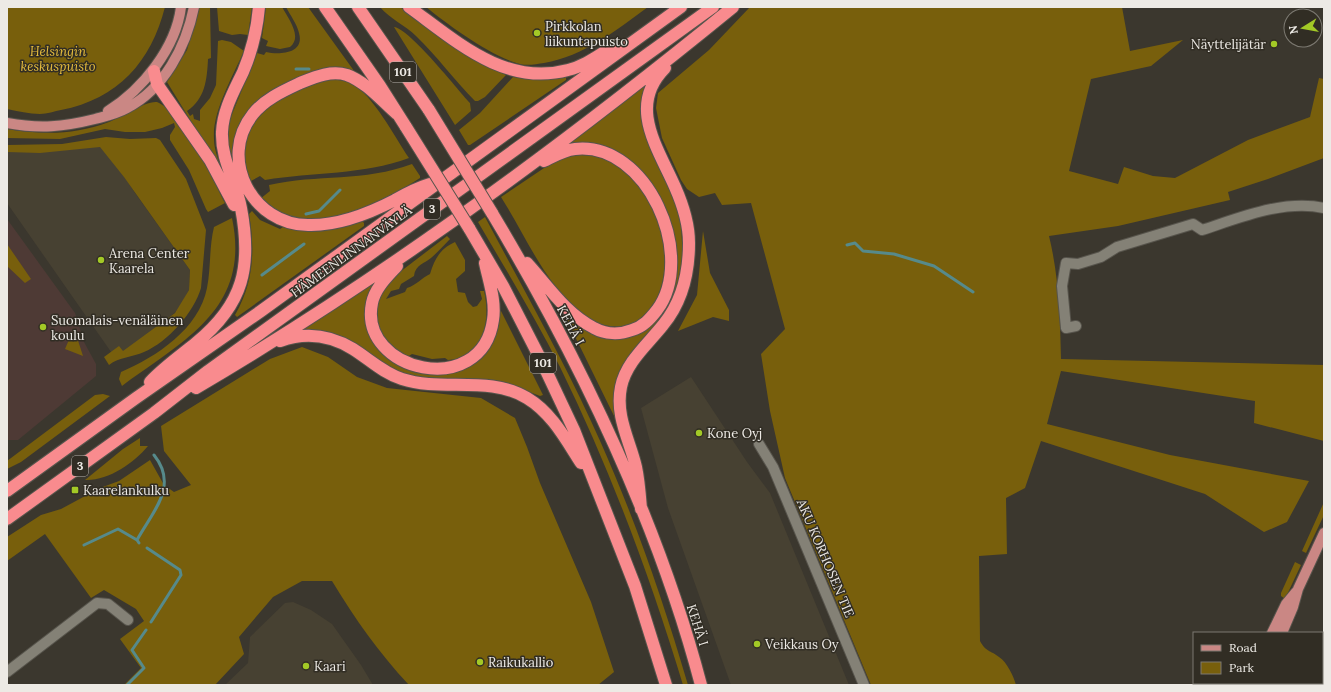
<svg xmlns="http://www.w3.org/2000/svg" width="1331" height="692" font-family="Lora,serif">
<rect width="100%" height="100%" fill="#3b372e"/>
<path fill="#474132" d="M 101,140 L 135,193 L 190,270 L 189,290 L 179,309 L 146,337 L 116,359 L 7,203 L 7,151 Z
M 691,377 L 747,462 L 770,493 L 849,685 L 731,685 L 668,508 L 641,408 Z
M 293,602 L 311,610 L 332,624 L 361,665 L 373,685 L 225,685 L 248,663 L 250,637 L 285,603 Z"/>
<path fill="#4e3a35" d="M 7,219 L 75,313 L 84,342 L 96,364 L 96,376 L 18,440 L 7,440 Z"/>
<path fill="#785f0c" d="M 7,7 L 165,7 C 151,62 118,99 61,110 C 55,111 47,114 40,114 C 29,114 18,111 7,109 Z
M 199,7 L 210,7 L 211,58 L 208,59 C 207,80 205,99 187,111 L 190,116 L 193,114 L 194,119 L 200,121 L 200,110 L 210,98 L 216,85 L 218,41 L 222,40 L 231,42 L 244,51 C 233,76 212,112 214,139 C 214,150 219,161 222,172 L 167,82 L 187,50 Z
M 217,7 L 252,7 L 248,35 L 240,34 L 232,35 L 219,31 Z
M 266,7 L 282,7 C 288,18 303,37 290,47 L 280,49 L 266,46 L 268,41 L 262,38 Z
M 286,7 L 308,7 L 357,75 L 341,67 L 326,68 L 270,93 L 235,153 L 229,154 L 227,136 L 230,119 L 257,53 L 264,55 L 266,52 C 279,55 305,54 299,33 C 297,24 290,15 286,7 Z
M 380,7 L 400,7 L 429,29 L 475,60 L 506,75 L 485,97 L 478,101 L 475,101 C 454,80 437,56 416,36 C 405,25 390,19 380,7 Z
M 426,7 L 648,7 C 615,31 584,56 544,63 C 537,64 527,66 520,64 C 492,57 448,25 426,7 Z
M 750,7 L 1122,7 L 1130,51 L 1183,40 L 1151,66 L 1091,79 L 1069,171 L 1118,184 L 1124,167 L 1153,176 L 1175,178 L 1248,140 L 1310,117 L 1319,78 L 1324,79 L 1324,158 L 1268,179 L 1228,192 L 1230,200 L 1118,226 L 1049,236 C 1059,277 1060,317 1061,359 L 1324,365 L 1324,441 L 1254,423 L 1255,401 L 1061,371 L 1047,424 L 1170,455 L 1309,481 L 1287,522 L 1264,532 L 1205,494 L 1041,441 L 1025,488 L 1006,498 L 1007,554 L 979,556 L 980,641 C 986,652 990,650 999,657 C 1007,662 1014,677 1016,685 L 871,685 L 785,478 L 770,411 L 761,354 L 785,329 L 751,203 L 722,205 L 715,193 L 699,197 L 687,189 L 681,180 L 662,138 L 656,108 L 658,93 L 709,50 Z
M 394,27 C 410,29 457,89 470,103 L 471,111 L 455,125 Z
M 566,76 L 566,80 L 470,145 L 468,145 L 459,130 L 480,113 L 513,77 L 542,80 Z
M 329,79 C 337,80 344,80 351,83 C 374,96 394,136 409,158 C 363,175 313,172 265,180 L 260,176 L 251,181 C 222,125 284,91 329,79 Z
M 646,84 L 644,92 L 681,222 L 683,263 L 675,295 L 662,319 L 636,349 L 615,418 L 565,316 L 595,335 L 608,339 L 626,338 L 639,334 L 668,300 L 664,207 L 655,189 L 641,172 L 609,147 L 590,143 L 569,143 Z
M 157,102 C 179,110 214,180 225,203 L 208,212 L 206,209 L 189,170 L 170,140 L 170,135 L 175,127 L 174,123 L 162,128 L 145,132 L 125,132 L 105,129 L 60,139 L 7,138 L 7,129 C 44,135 74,135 109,122 C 122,117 144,101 157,102 Z
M 106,137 L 130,139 L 156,138 L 160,140 L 186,179 L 206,230 L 201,288 C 194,312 168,342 144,352 C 133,357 119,357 109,365 L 104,357 L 119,346 L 123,351 L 175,313 L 189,290 L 190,270 L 124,177 L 100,147 L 40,153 L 7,152 L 7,145 L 62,144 Z
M 577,155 C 582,155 589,155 595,156 C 649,168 680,250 657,298 C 649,312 640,323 624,326 C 609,328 595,324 584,315 C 545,285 527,238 501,197 L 553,162 L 561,158 Z
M 412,164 L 420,176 L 420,178 C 381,203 329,231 282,215 C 275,212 267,204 260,199 L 270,191 L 269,185 C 317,174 365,182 412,164 Z
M 252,211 L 260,220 L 280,229 L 283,227 C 315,234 330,230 361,220 L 364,223 L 364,226 L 237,317 L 235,315 C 254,282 255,250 249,214 Z
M 485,217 C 525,292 567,366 601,443 C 636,522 664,603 688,685 L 683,685 C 650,576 610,469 560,367 C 535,317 506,270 478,222 Z
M 232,218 C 251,309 185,339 122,386 L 119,379 L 121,372 C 156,357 199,329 207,288 C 211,268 209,247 214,227 Z
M 703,231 L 710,273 L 729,310 L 729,321 L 713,317 L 678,331 L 697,295 Z
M 447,236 L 450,239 C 444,245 438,252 431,258 C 425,263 415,265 414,276 L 401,284 L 399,289 L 391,291 L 386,299 L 405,292 L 407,288 C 417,285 421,278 430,274 C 435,258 440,249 455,242 L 465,260 L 465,271 L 456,279 L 458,292 L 465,293 L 468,302 L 473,307 L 477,306 L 482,299 L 480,291 L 484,291 C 491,319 484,360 448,360 L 445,358 L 432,359 L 412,354 L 409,356 L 399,353 L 391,347 L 378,328 L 377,305 L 383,288 L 396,275 Z
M 7,244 L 31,279 L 25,283 L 7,266 Z
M 373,282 L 375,283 C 371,295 365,309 366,322 C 375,385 496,400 499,312 L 501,311 L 543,395 L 540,396 L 511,385 L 433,380 L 405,374 L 389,367 L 333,334 L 315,330 L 301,330 Z
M 74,328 L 83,356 L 65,349 Z
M 302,347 L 328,357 L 357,377 L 387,388 L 481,398 L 515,418 L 527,447 L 540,483 L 591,602 L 614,672 L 598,685 L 409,685 C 379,653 355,619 332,581 L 302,581 L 273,597 L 239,637 L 244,654 L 215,685 L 124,685 L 141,668 L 120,639 L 144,621 L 136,609 L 104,590 L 91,598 L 45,534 L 7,561 L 7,537 L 41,515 L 61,509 L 100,488 L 119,481 L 150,460 L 164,485 L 174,492 L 191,485 L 164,451 L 161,426 L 270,359 Z
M 103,394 L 110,396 L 21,462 L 7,469 L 7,461 L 95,395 Z
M 140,438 L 140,446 L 148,446 C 134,463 108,481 85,480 L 123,449 Z
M 1324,502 L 1324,515 L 1306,553 L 1302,551 Z
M 1295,562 L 1301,565 L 1285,599 L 1281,596 L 1281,593 Z"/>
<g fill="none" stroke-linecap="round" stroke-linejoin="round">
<path stroke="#568a8b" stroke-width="3" d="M 296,69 L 309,69
M 306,214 L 319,211 L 340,190
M 847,245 L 855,243 L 863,251 L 894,254 L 934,266 L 973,292
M 262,275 L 304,244
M 137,540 C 153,511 179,486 154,455
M 84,545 L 118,529 L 137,540 L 139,543
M 147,548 L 180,570 L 181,575 L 151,622
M 127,685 L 144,668 L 132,650 L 146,630"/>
<g stroke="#57544c" stroke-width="12">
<path id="minor" d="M 1076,326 L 1066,328 L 1062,286 L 1066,263 L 1078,264 L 1101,257 L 1117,247 L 1193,224 L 1202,230 C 1239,218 1284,199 1324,208
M 759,444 L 773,467 L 864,685
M 7,672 L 97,603 L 108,604 L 128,620"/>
</g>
<g stroke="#57544c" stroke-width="12">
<path id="major" d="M 108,111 C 142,90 176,48 181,7
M 7,123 C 40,129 63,127 95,119 C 106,116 116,114 127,108 C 164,89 186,47 194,7
M 1272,633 L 1286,604 L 1296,592
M 1282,633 L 1293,607 L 1298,589 L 1324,533
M 1248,685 L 1249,683
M 1257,685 L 1258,683"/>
</g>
<g stroke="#57544c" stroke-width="14">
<path id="highway" d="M 325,7 L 380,86 L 406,127
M 358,7 L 429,110
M 409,7 C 456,41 505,87 568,70 C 585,66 599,55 614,46
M 154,71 L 157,84 L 210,160 L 234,205
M 397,114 C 382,101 366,82 347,75 C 331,70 315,77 300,83 C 283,91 265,99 253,114 C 217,159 253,225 308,225 C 338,226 368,214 395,200 C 407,193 417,188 430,184
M 492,213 C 580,360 657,518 701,685
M 469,228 L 503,286 L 541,360 L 574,430 L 635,586 L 666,685
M 527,263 C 548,286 566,314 594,328 C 605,334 619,335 632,330 C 643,327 650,319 657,310 C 697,256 647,141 575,149 C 564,150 554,156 544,161
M 397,266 C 387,277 375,288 372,303 C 358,372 482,400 493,320 C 496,301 489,282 485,263
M 280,341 C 305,332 330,335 353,349 C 369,359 383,373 402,379 C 442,392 489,375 527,398 C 552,413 566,440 581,463
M 150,382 C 164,367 180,356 196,343 C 244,304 252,266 241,208 C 236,181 221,161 222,132 C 223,110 234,91 243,72 C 252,51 257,30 259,7
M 196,388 C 385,277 563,146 733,7
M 7,491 L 136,398 L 261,311 L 681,7
M 641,509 C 640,496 639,481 636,467 C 630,441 615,416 621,387 C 626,362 648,344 663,325 C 682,302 689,272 689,243 C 689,224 683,205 675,187 C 658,148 627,106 665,68
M 7,519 L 154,413 L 208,371 L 713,7"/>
</g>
<use href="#minor" stroke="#848176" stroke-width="10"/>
<use href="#major" stroke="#ca8784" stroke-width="10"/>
<use href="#highway" stroke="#f98b8e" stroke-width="12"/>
<g stroke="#57544c" stroke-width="14" stroke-linecap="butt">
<path id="highway-bridge" d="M 429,110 L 492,213
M 406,127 L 469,228"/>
</g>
<use href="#highway-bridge" stroke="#f98b8e" stroke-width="12"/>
</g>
<g fill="#a3c926" stroke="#312d24" stroke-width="1.5">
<circle cx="537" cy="33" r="4"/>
<circle cx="1274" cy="44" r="4"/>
<circle cx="101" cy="260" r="4"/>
<circle cx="43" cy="327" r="4"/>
<circle cx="699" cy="433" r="4"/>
<rect x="71" y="486" width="8" height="8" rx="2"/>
<circle cx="757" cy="644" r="4"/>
<circle cx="480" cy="662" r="4"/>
<circle cx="306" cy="666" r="4"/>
</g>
<g text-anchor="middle" stroke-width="3" stroke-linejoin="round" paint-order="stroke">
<g fill="#312d24" stroke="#b5b1ab" stroke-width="1">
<rect x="390" y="62" width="26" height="20" rx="3"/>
<rect x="424" y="199" width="16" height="20" rx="3"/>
<rect x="530" y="353" width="26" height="20" rx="3"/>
<rect x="72" y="456" width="16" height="20" rx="3"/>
</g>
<g font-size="12" font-weight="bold" fill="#edeae5">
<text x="403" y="76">101</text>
<text x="432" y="213">3</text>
<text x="543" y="367">101</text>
<text x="80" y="470">3</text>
</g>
<g font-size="13" fill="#edeae5" stroke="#312d24" text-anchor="start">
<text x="545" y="31">Pirkkolan<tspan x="545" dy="15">liikuntapuisto</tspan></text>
<text x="1266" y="49" text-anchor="end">Näyttelijätär</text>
<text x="109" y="258">Arena Center<tspan x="109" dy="15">Kaarela</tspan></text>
<text x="51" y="325">Suomalais-venäläinen<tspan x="51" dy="15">koulu</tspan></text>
<text x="707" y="438">Kone Oyj</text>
<text x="83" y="495">Kaarelankulku</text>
<text x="765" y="649">Veikkaus Oy</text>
<text x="488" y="667">Raikukallio</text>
<text x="314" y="671">Kaari</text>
</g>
<g font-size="13" font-style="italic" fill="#e5bc3d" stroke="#312d24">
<text x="58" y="56">Helsingin<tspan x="58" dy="15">keskuspuisto</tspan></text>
</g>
<g font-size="13" fill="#edeae5" stroke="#312d24">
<text transform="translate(351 251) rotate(-36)" y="5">HÄMEENLINNANVÄYLÄ</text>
<text transform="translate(571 325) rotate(62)" y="5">KEHÄ I</text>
<text transform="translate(826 558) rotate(67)" y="5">AKU KORHOSEN TIE</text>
<text transform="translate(698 625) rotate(72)" y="5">KEHÄ I</text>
</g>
</g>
<rect width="1331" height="692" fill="none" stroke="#edeae5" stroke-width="16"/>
<rect x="1193" y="632" width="130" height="52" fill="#312d24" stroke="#7c7971"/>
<rect x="1201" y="645" width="20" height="6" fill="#ca8784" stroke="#7c7971"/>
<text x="1229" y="652" font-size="12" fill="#edeae5">Road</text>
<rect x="1201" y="662" width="20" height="12" fill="#785f0c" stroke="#7c7971"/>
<text x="1229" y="672" font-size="12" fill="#edeae5">Park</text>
<g transform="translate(1303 28) rotate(259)"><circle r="19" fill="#312d24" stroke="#7c7971"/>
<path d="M0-3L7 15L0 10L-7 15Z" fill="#a3c926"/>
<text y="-6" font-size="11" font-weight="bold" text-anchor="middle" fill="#edeae5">N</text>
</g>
</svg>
